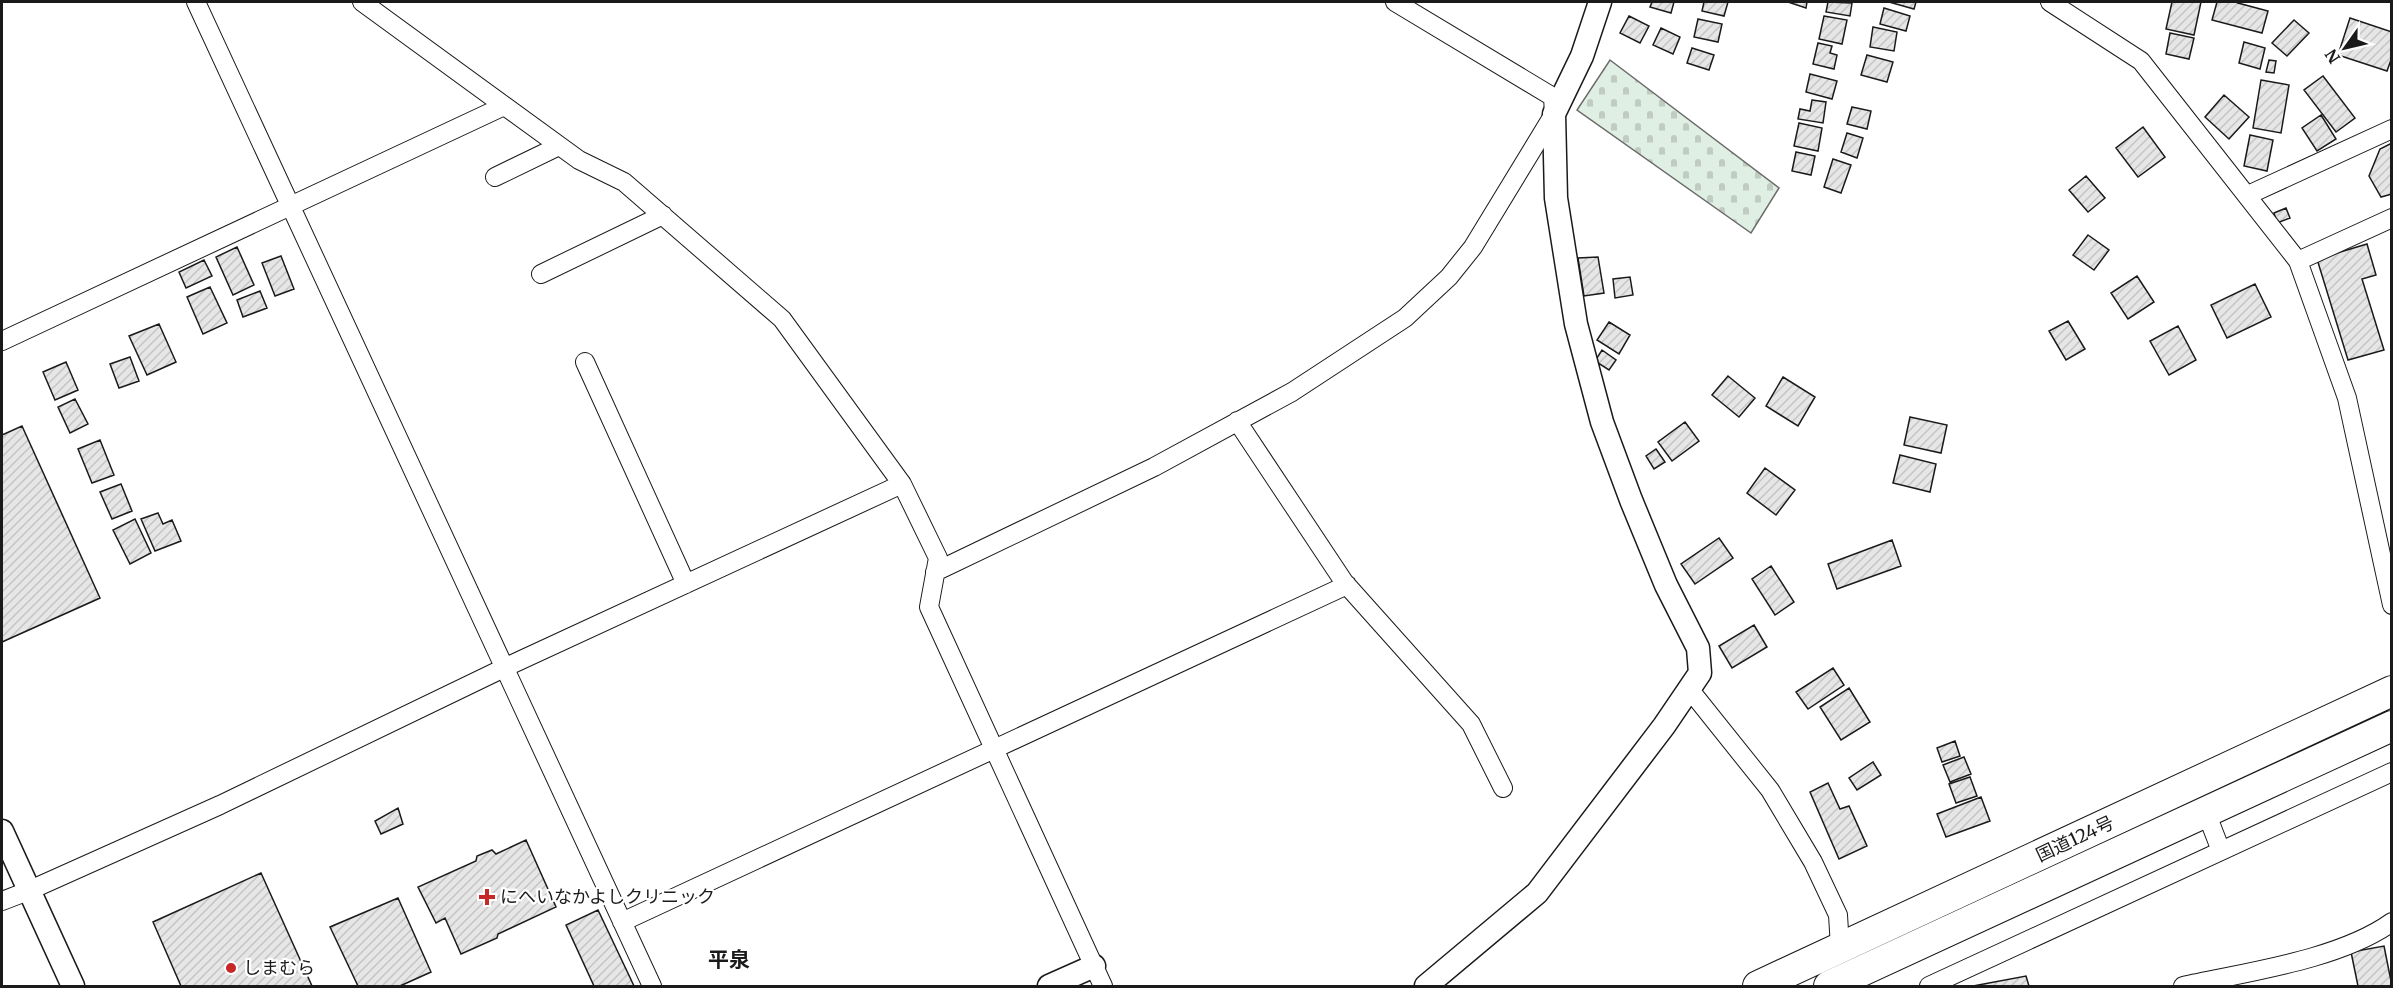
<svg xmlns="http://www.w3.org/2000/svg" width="2393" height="988" font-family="Merriweather,'Noto Sans JP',serif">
<defs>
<pattern id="cemetery-stones" width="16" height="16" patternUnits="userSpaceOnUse" patternTransform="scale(1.5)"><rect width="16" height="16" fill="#e0efe3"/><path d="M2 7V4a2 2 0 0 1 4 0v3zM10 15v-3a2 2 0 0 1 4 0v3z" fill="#c0ccc2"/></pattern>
<pattern id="building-hatch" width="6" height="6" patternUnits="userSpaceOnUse" patternTransform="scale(1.5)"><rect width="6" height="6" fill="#e6e6e6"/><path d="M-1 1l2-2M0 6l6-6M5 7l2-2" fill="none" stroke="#c5c5c5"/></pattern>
</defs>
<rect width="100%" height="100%" fill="#fff"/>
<path fill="url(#cemetery-stones)" stroke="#6a6a6a" stroke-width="1.5" d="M 1610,60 L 1779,188 L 1751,233 L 1577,110 Z"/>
<path fill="url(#building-hatch)" stroke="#1a1a1a" stroke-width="1.5" d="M 1652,2 L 1674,2 L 1671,13 L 1650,7 Z
M 1704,2 L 1728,2 L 1724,16 L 1702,11 Z
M 1788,2 L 1807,2 L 1806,8 Z
M 1828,2 L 1852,3 L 1850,16 L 1826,12 Z
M 1889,2 L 1916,2 L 1914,9 Z
M 2172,2 L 2201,2 L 2194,35 L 2166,29 Z
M 2217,2 L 2239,2 L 2238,3 L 2268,11 L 2262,33 L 2212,20 Z
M 1884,8 L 1910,16 L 1906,31 L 1880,24 Z
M 1629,16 L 1649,26 L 1640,43 L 1620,33 Z
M 1824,16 L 1847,20 L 1842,44 L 1819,39 Z
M 2350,18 L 2392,32 L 2392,57 L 2387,71 L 2338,55 Z
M 1698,19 L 1722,24 L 1718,42 L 1694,37 Z
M 2294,20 L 2309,33 L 2287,56 L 2272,43 Z
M 1873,27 L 1897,32 L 1894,51 L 1870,47 Z
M 1661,28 L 1680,37 L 1673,54 L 1653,45 Z
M 2170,33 L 2194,38 L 2189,59 L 2166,54 Z
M 2244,42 L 2265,48 L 2260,69 L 2239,63 Z
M 1818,43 L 1832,46 L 1830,53 L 1837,55 L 1834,69 L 1813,64 Z
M 1692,48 L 1714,55 L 1709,70 L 1687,63 Z
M 1867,55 L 1893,62 L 1887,82 L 1861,75 Z
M 2269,60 L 2276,61 L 2274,73 L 2266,72 Z
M 1810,74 L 1837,81 L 1832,99 L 1806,92 Z
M 2323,76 L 2355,118 L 2336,132 L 2304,90 Z
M 2261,80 L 2289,85 L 2281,133 L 2253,128 Z
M 2224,95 L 2249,117 L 2229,139 L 2205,117 Z
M 1812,100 L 1826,102 L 1823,123 L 1798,119 L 1800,109 L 1810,111 Z
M 1852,107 L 1871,111 L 1867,129 L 1847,124 Z
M 2321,115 L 2336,139 L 2317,151 L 2302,128 Z
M 1799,123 L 1822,128 L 1818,151 L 1794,146 Z
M 2143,127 L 2165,157 L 2138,177 L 2116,148 Z
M 1847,133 L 1863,138 L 1857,158 L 1841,152 Z
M 2250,135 L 2273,140 L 2267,171 L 2244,166 Z
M 2392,143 L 2392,194 L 2381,197 L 2369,176 L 2380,149 Z
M 1796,152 L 1815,156 L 1811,175 L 1792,171 Z
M 1833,159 L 1851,165 L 1841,193 L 1824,187 Z
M 2086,176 L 2105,198 L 2088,212 L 2069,190 Z
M 2286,208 L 2290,218 L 2277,223 L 2274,213 Z
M 2088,235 L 2109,250 L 2094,270 L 2073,255 Z
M 2367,244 L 2376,275 L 2362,279 L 2384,350 L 2348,360 L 2317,259 Z
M 237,247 L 254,285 L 233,295 L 216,257 Z
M 281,256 L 294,289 L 275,296 L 262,263 Z
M 1598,257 L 1604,293 L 1584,296 L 1578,258 Z
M 204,260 L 212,276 L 186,288 L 179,272 Z
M 2137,276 L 2154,302 L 2128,319 L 2111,293 Z
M 1630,277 L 1633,295 L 1615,298 L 1613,279 Z
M 2255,284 L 2271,317 L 2227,338 L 2211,305 Z
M 210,287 L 227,323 L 203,334 L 187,297 Z
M 260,291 L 267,308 L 243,317 L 237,300 Z
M 2068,321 L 2085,349 L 2066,360 L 2049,331 Z
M 1609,322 L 1630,335 L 1619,354 L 1597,340 Z
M 159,324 L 176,362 L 147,375 L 129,336 Z
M 2178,326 L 2196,360 L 2169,375 L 2150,341 Z
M 1602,350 L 1616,360 L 1609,370 L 1595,361 Z
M 130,357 L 139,381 L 119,388 L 110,364 Z
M 66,362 L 78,390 L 55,400 L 43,372 Z
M 1728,376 L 1755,398 L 1739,417 L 1712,395 Z
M 1783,377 L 1815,397 L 1798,426 L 1766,406 Z
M 75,399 L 88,424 L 70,433 L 58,407 Z
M 1910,417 L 1947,425 L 1941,453 L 1904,445 Z
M 1685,422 L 1699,441 L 1672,461 L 1658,442 Z
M 22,426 L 100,598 L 2,642 L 2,435 Z
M 100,440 L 114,475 L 92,483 L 78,449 Z
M 1656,449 L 1665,462 L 1654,469 L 1646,456 Z
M 1900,455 L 1936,464 L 1930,492 L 1893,483 Z
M 1765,468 L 1795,490 L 1776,515 L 1747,493 Z
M 121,484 L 132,511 L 112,519 L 100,492 Z
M 158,513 L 163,524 L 172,520 L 181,541 L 155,551 L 141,519 Z
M 135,519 L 151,553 L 130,564 L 113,530 Z
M 1719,538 L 1733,558 L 1695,584 L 1681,564 Z
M 1892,540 L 1901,566 L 1837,589 L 1828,564 Z
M 1771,566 L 1794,602 L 1775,615 L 1752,579 Z
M 1754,625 L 1767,647 L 1732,668 L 1719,646 Z
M 1833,668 L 1844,685 L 1808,709 L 1796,692 Z
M 1849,688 L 1870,722 L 1841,740 L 1820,707 Z
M 1955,741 L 1960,756 L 1942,762 L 1937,748 Z
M 1964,757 L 1971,774 L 1950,782 L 1943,765 Z
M 1873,762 L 1881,775 L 1857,790 L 1849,778 Z
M 1970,777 L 1977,796 L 1956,803 L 1949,784 Z
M 1828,783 L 1840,809 L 1849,806 L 1867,846 L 1839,859 L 1810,792 Z
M 1981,797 L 1990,821 L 1946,837 L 1937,814 Z
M 398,808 L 403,824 L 381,834 L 375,821 Z
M 526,840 L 556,907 L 498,934 L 497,938 L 461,954 L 445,918 L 436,923 L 418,887 L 476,861 L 477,856 L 492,850 L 496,854 Z
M 261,873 L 312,986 L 181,986 L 153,922 Z
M 398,898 L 431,972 L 400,986 L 358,986 L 330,927 Z
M 598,910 L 634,986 L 594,986 L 566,925 Z
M 2384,946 L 2392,986 L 2358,986 L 2351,952 Z
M 2026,976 L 2029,986 L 1973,986 Z"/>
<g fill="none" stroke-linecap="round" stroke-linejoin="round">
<g stroke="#1a1a1a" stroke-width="20">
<path id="minor" d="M 196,2 L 652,986
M 362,2 L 579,160 L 624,182 L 782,319 L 902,484 L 938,558 L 929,607 L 1103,986
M 2050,2 L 2141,61 L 2298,261 L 2347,398 L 2392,605
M 495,177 L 559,146
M 2248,195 L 2392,129
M 2298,261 L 2392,218
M 541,274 L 663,215
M 2,341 L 504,106
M 585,362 L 686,584
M 1237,421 L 1344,582 L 1471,724 L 1503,788
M 935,572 L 1154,467 L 1292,392 L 1405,318 L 1449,277 L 1473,247 L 1554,114 L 1553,97 L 1395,2
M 1690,690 L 1770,790 L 1813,862 L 1838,915 L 1840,947
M 2206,812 L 2221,851
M 2,901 L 28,891 L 220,805 L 506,667 L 902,484
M 622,922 L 1347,585
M 1929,986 L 2392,772
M 2183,986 C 2246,972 2339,960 2392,922"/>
</g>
<g stroke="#1a1a1a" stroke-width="25">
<path id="tertiary" d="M 2,831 L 73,986
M 1049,986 L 1094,966
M 1426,986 L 1537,893 L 1664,726 L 1700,673 L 1698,648 L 1666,585 L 1631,500 L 1602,422 L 1576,324 L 1556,198 L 1554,114 L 1582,56 L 1600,2"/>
</g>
<g stroke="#1a1a1a" stroke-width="32">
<path id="trunk" d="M 1758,986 L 2392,691
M 1829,986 L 2392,726"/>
</g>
<use href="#minor" stroke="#fff" stroke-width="18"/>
<use href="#tertiary" stroke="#fff" stroke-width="22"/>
<use href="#trunk" stroke="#fff" stroke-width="30"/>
</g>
<g fill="#c62828" stroke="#fff" stroke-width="2">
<path d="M484 888h6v6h6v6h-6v6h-6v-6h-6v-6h6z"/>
<circle cx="231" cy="968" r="6"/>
</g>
<g text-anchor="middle" stroke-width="4.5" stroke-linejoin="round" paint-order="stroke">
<g font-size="18" fill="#1a1a1a" stroke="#fff">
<text transform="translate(2075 839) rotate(-25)" y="6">国道124号</text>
</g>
<g font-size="18" fill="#1a1a1a" stroke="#fff" text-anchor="start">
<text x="500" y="903">にへいなかよしクリニック</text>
<text x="243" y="974">しまむら</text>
</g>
<g font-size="21" font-weight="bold" fill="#1a1a1a" stroke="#fff">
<text x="729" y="967">平泉</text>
</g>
</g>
<rect width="2393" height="988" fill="none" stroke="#1a1a1a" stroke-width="6"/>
<g transform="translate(2345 48) rotate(236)" stroke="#ffffff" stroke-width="4.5" paint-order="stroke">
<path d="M0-4.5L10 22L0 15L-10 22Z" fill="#1a1a1a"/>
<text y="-9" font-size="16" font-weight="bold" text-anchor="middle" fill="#1a1a1a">N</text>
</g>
</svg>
